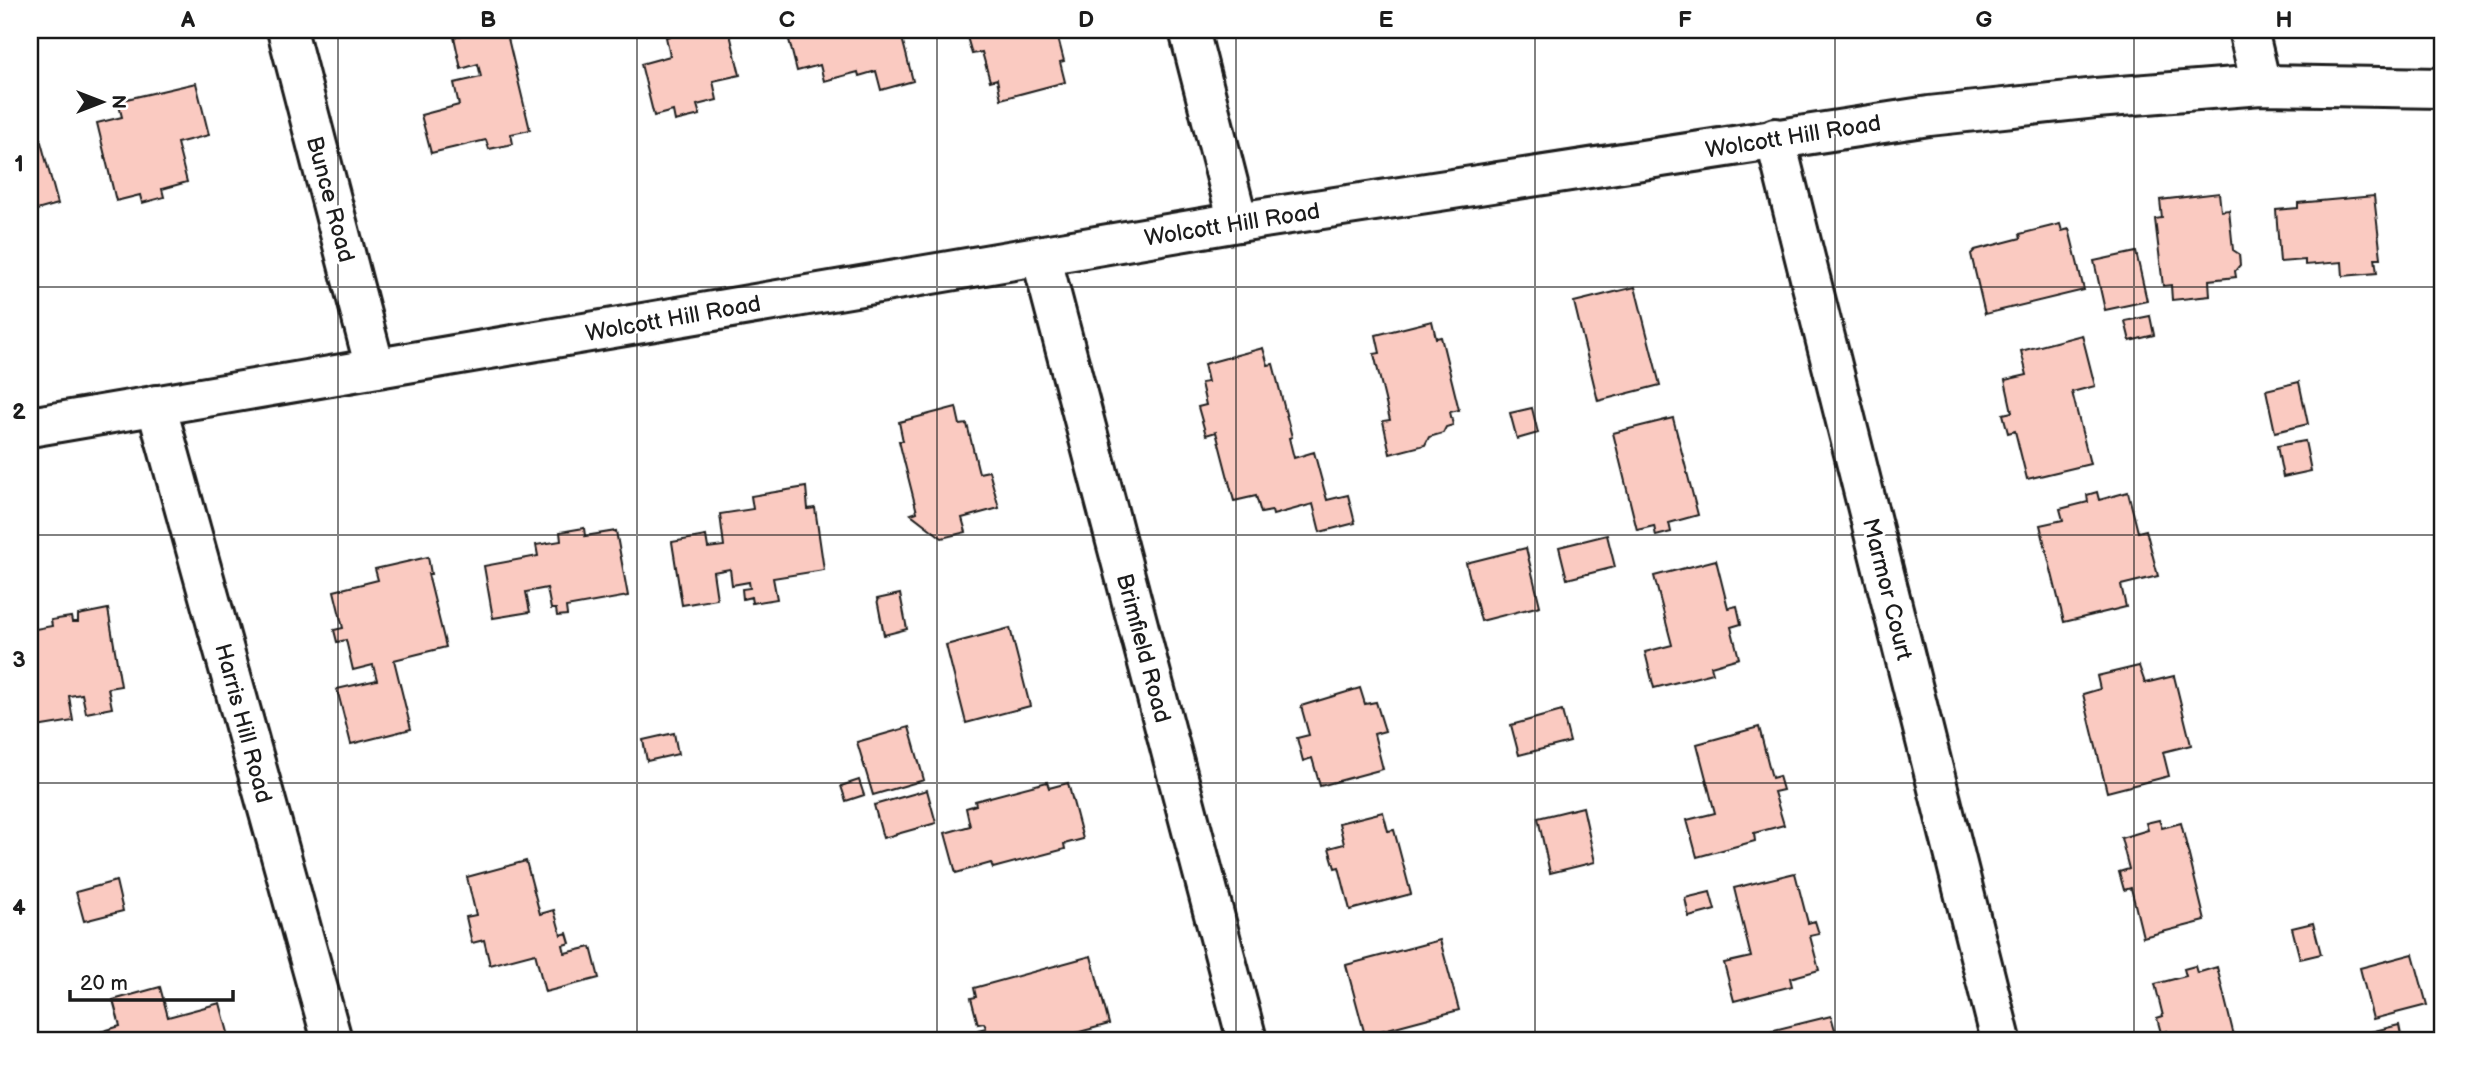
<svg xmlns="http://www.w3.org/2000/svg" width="2472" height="1070" font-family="'Balsamiq Sans',sans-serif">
<rect width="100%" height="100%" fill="#fff"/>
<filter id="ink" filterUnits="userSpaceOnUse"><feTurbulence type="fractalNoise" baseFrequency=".0143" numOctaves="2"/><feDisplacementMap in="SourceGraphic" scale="14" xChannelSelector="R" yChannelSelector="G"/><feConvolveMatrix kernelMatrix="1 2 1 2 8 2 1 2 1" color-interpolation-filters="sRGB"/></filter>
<g filter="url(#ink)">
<path fill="#facac1" stroke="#1c1c1c" stroke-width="2" d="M 485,30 L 506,30 L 530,130 L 511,134 L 513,144 L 489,149 L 486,140 L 431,153 L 421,115 L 459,105 L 454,83 L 481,77 L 478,64 L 461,69 L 454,37 Z
M 694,30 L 729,30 L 740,75 L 713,81 L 717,100 L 697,105 L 700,115 L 675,121 L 673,111 L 654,116 L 641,64 L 670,56 L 666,37 Z
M 811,30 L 900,30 L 913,81 L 881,90 L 876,71 L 859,76 L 858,72 L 824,81 L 820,65 L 797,71 L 788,36 Z
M 965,30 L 1056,30 L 1064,61 L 1060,62 L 1065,82 L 1001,99 L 997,79 L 990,81 L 982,52 L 972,54 Z
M 196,83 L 209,135 L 177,143 L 187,182 L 162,189 L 164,197 L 142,203 L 140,195 L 116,201 L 97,123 L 122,117 L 118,101 Z
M 30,118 L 35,136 L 39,135 L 58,204 L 30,212 Z
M 2219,193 L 2221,211 L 2229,210 L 2233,250 L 2239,254 L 2240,265 L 2235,271 L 2236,277 L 2209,280 L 2210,296 L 2172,300 L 2171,285 L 2163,286 L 2155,219 L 2162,218 L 2160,200 Z
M 2374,196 L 2381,258 L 2375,258 L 2377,273 L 2343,276 L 2342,262 L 2305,265 L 2305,260 L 2280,262 L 2276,210 L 2298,208 L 2298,203 Z
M 2060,224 L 2062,231 L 2069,229 L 2084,290 L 1985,314 L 1971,254 L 1975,250 L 2021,238 L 2020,234 Z
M 2136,252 L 2147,301 L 2105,310 L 2094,261 Z
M 1635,287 L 1660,385 L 1598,401 L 1574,302 Z
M 2150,316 L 2154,335 L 2130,341 L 2125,321 Z
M 1432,321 L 1436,338 L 1441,337 L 1459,410 L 1450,412 L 1453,425 L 1446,427 L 1443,433 L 1429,437 L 1425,445 L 1390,454 L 1383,421 L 1390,420 L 1374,354 L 1380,353 L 1376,335 Z
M 2082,335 L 2095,386 L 2072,392 L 2090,464 L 2027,479 L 2015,431 L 2008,433 L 2003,414 L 2012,412 L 2005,380 L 2027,375 L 2021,351 Z
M 1263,348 L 1268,365 L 1273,364 L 1292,437 L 1289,438 L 1294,458 L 1314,452 L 1327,500 L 1348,495 L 1355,523 L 1320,532 L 1313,504 L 1273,515 L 1272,511 L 1261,513 L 1256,496 L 1234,501 L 1216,432 L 1206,435 L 1198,407 L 1206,405 L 1201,383 L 1208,382 L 1204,364 Z
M 2299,382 L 2308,424 L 2275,432 L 2266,390 Z
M 956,407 L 960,425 L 967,424 L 979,473 L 989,471 L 999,508 L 962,518 L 966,532 L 942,538 L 911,514 L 917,512 L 899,441 L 903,441 L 899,422 Z
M 1532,408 L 1538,433 L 1517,439 L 1510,413 Z
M 1673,418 L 1698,515 L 1669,523 L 1671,532 L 1656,536 L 1654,526 L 1637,530 L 1613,433 Z
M 2305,441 L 2311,471 L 2283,477 L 2277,446 Z
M 806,487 L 808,509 L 815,508 L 824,570 L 773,578 L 777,599 L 752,603 L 751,597 L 743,599 L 742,589 L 750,588 L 749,582 L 732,585 L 730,569 L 713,572 L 717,599 L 682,605 L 672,542 L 706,536 L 708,548 L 724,546 L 720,514 L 753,509 L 751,496 Z
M 2097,492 L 2099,500 L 2128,492 L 2138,532 L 2146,530 L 2158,576 L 2121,585 L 2126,607 L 2064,622 L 2040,525 L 2063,520 L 2060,509 L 2088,502 L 2087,495 Z
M 584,528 L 585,536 L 616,531 L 628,596 L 566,607 L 567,615 L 557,616 L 556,609 L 551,609 L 547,588 L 526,592 L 530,612 L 493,618 L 484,566 L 538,556 L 536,545 L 561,541 L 560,532 Z
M 1607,535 L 1615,567 L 1567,579 L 1559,547 Z
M 1526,548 L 1540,606 L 1481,621 L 1466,563 Z
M 428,557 L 431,574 L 428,574 L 446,647 L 394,660 L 411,729 L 351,744 L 337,689 L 377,680 L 373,665 L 353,670 L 346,640 L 337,642 L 334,630 L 343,628 L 334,591 L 378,580 L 375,569 Z
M 1716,560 L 1728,608 L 1737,606 L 1741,624 L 1731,627 L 1739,658 L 1711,666 L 1713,673 L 1654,688 L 1645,652 L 1672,645 L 1654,576 Z
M 900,594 L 907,629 L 884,635 L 877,599 Z
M 108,609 L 121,686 L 108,688 L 112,708 L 86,713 L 82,694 L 69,696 L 73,721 L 30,728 L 30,630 L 52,626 L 51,620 L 71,617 L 72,622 L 78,622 L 78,615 Z
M 1010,628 L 1030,706 L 966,723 L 946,645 Z
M 2139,666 L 2145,683 L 2174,676 L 2191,745 L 2163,752 L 2169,776 L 2107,792 L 2083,694 L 2100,689 L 2097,676 Z
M 1360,688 L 1365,704 L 1376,702 L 1385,731 L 1374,734 L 1383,769 L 1320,786 L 1312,758 L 1303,761 L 1297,738 L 1309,735 L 1301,706 Z
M 1562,711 L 1570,742 L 1519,755 L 1511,725 Z
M 909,727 L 924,780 L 873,795 L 857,742 Z
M 1759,727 L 1772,778 L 1779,776 L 1783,790 L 1774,792 L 1784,825 L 1754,833 L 1755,841 L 1697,857 L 1687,820 L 1715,813 L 1697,744 Z
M 674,733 L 678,754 L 647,761 L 643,740 Z
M 859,780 L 864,795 L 846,801 L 841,786 Z
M 1047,782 L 1049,788 L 1068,783 L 1083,839 L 1064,844 L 1065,849 L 993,868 L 991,863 L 956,873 L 945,833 L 970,826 L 966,808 L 976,805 L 975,801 Z
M 927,790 L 936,823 L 883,838 L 874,805 Z
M 1583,807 L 1595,862 L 1550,873 L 1538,818 Z
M 1383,812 L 1388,831 L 1394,830 L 1411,894 L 1350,910 L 1339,867 L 1335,868 L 1329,848 L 1344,844 L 1339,823 Z
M 2159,820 L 2162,828 L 2181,823 L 2205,921 L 2143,937 L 2131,888 L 2124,890 L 2119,872 L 2129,869 L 2121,838 L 2148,830 L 2146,823 Z
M 526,861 L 540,914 L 554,910 L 561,935 L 567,933 L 570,943 L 563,945 L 565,953 L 591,947 L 599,978 L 545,992 L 535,953 L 490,965 L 484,940 L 472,943 L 466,917 L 476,915 L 467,877 Z
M 1795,873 L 1808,923 L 1815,921 L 1819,934 L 1810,936 L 1819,970 L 1790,978 L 1792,986 L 1734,1001 L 1724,963 L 1751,957 L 1734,888 Z
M 116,881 L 123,911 L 84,921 L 76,892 Z
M 1710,892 L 1715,910 L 1689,917 L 1685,898 Z
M 2313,923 L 2321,954 L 2300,959 L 2292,928 Z
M 1440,940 L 1459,1010 L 1365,1035 L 1346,965 Z
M 2413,954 L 2427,1005 L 2373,1019 L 2360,968 Z
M 1091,956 L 1109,1024 L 1050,1040 L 974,1040 L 979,1039 L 978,1030 L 986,1028 L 984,1023 L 978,1024 L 971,998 L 976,997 L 974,988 Z
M 2195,966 L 2197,973 L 2217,967 L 2235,1040 L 2169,1040 L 2167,1031 L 2161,1033 L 2157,1018 L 2163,1016 L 2155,984 L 2186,976 L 2184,969 Z
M 160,987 L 168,1017 L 220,1003 L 230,1040 L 99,1040 L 97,1033 L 120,1026 L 113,1000 Z
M 1831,1016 L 1838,1040 L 1772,1040 L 1770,1031 Z
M 2399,1025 L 2402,1040 L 2351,1040 L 2350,1037 Z"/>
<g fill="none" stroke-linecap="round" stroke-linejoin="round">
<g stroke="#1c1c1c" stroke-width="44">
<path id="street" d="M 287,30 L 375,368
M 1189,30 L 1238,222
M 2248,30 L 2261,85
M 1775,138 L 2001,1040
M 1041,256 L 1247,1040
M 156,405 L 332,1040"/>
</g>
<g stroke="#1c1c1c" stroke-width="44">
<path id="secondary" d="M 30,427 L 1238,222 L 1929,116 L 2096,98 L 2261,85 L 2442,88"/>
</g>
<use href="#street" stroke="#fff" stroke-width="38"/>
<use href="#secondary" stroke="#fff" stroke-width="38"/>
</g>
</g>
<path fill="none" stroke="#1c1c1c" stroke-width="2" stroke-opacity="0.55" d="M 338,30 L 338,1040M 637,30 L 637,1040M 937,30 L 937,1040M 1236,30 L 1236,1040M 1535,30 L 1535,1040M 1835,30 L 1835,1040M 2134,30 L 2134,1040M 30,287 L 2442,287M 30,535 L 2442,535M 30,783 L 2442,783"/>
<g text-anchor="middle" stroke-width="6" stroke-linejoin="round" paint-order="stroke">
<g font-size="23" fill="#1c1c1c" stroke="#fff">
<text transform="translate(1793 136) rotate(-9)" y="8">Wolcott Hill Road</text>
<text transform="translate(331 199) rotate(75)" y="8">Bunce Road</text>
<text transform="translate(1232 224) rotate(-9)" y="8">Wolcott Hill Road</text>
<text transform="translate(673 318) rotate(-10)" y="8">Wolcott Hill Road</text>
<text transform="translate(1888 589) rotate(76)" y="8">Marmor Court</text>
<text transform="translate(1144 648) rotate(75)" y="8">Brimfield Road</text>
<text transform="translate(244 723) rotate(75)" y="8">Harris Hill Road</text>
</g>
</g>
<rect width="2472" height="1070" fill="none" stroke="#fff" stroke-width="77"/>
<g transform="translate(102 102) rotate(90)" stroke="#ffffff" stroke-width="5" paint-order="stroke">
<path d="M0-5L12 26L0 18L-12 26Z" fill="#1c1c1c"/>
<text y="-10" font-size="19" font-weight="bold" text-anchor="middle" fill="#1c1c1c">N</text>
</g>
<path d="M70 990v10h163v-10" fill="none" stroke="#1c1c1c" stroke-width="3.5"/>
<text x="80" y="990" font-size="21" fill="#1c1c1c" stroke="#ffffff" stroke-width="5" paint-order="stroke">20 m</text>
<rect x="38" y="38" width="2396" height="994" fill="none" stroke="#1c1c1c" stroke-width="2.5"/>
<g font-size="23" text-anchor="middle" font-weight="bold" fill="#1c1c1c">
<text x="188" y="27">A</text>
<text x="488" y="27">B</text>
<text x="787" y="27">C</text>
<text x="1086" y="27">D</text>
<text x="1386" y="27">E</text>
<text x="1685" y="27">F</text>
<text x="1984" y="27">G</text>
<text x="2284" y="27">H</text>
<text x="19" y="171">1</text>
<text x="19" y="419">2</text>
<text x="19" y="667">3</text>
<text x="19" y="915">4</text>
</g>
</svg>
